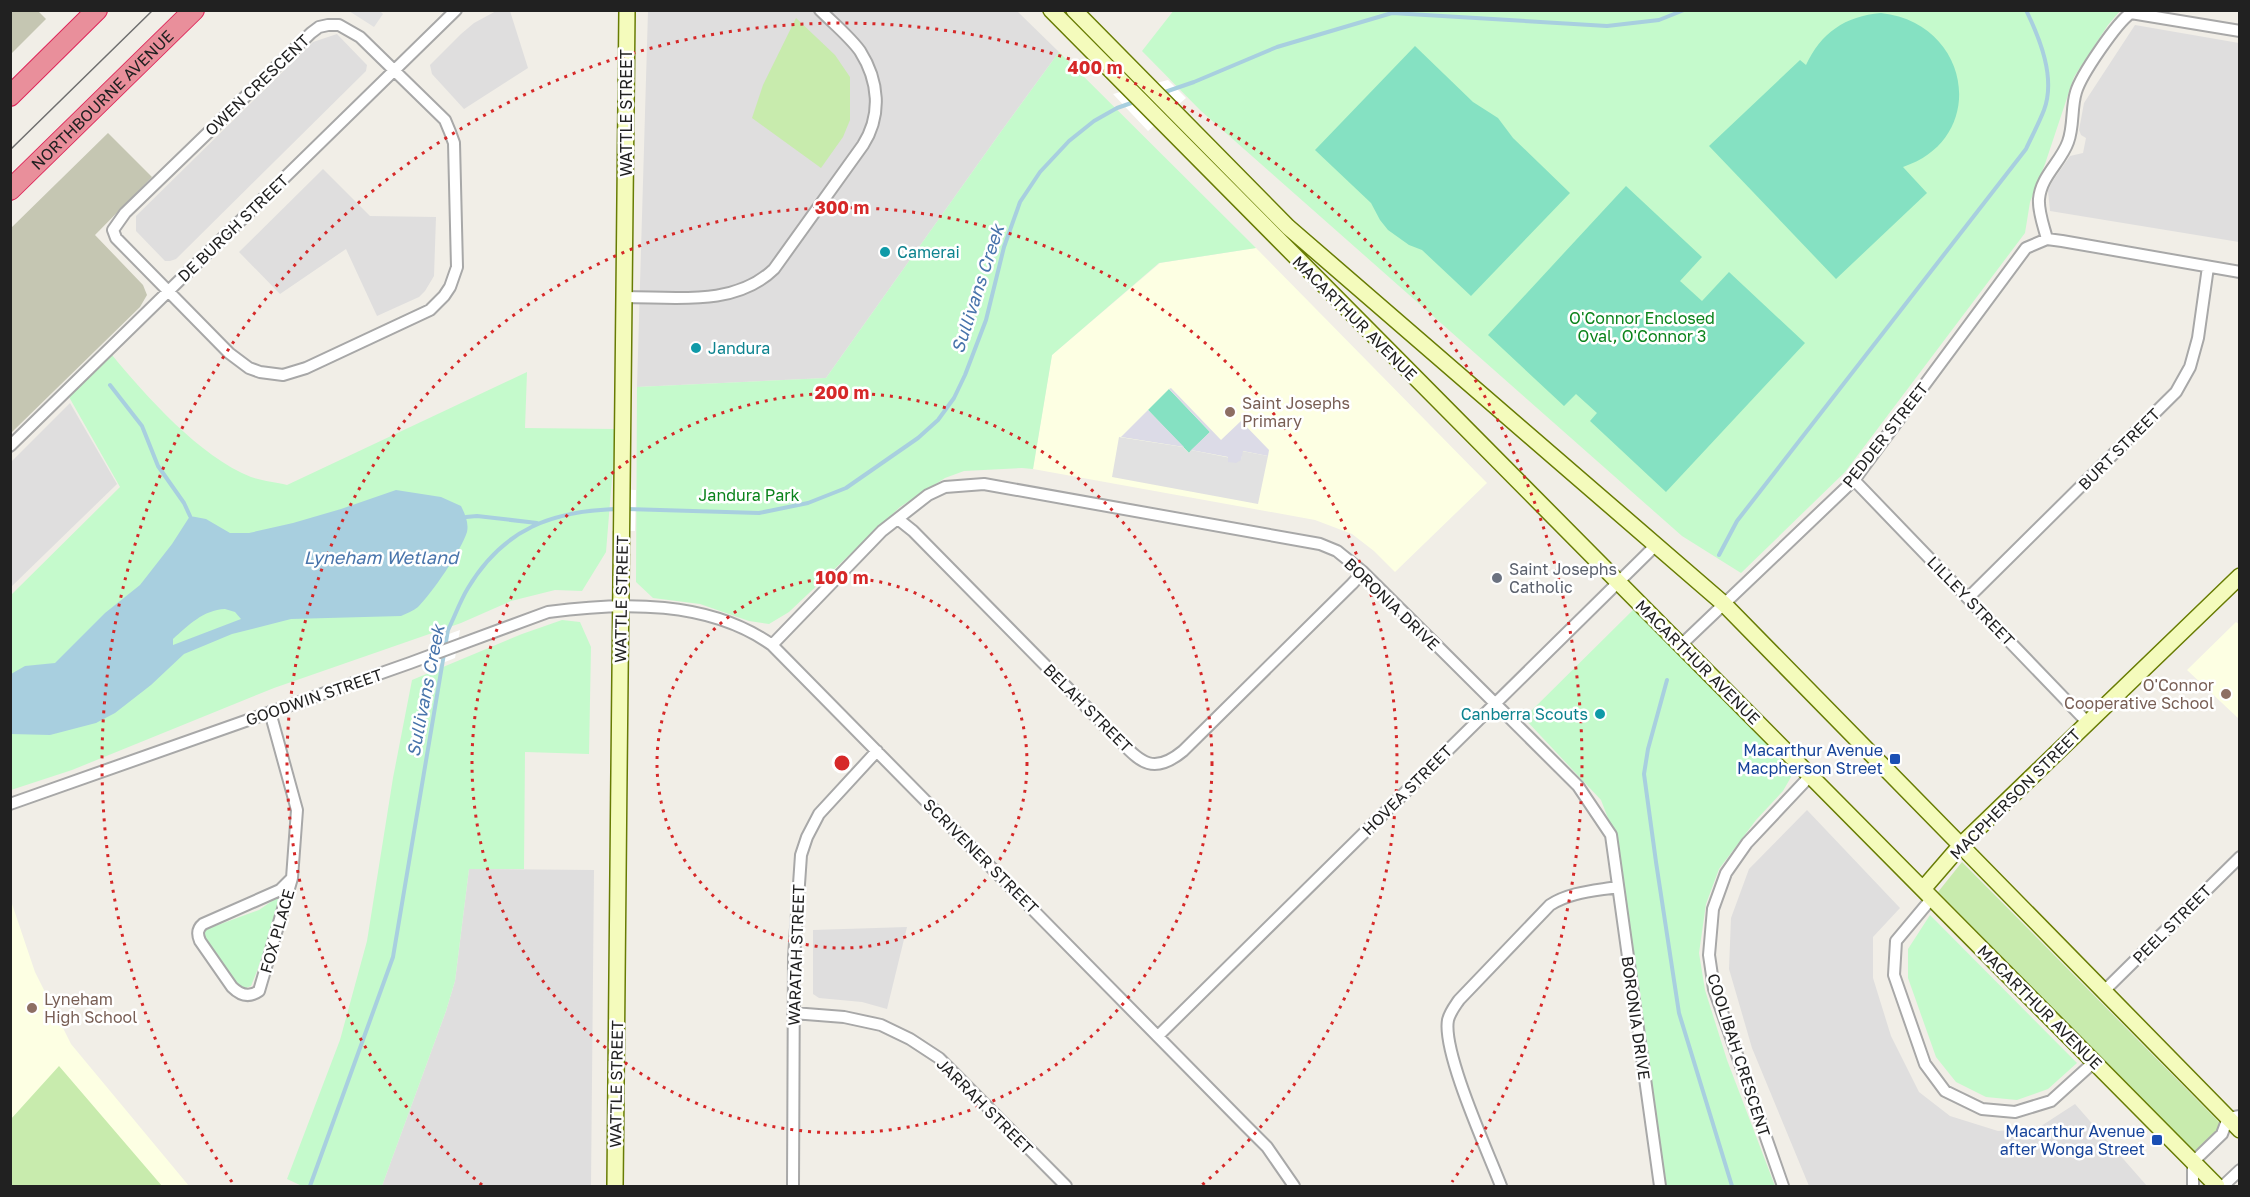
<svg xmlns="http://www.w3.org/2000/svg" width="2250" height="1197" font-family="'Golos Text',sans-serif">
<rect width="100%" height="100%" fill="#f1eee7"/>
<path fill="#dfdede" d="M 498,10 L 510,11 L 528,68 L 464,109 L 432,74 L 430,65 L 461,34 L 474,23 Z
M 648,11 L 1017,11 L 1059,52 L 1000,133 L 826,378 L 637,387 Z
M 2135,25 L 2239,43 L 2239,242 L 2050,211 L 2048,191 L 2052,182 L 2070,156 L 2083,153 L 2086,138 L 2081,135 L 2079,130 L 2084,103 Z
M 337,34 L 364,62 L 367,65 L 366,71 L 176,259 L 170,261 L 165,261 L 136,231 L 136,216 L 313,42 Z
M 323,169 L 370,216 L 436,217 L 434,276 L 425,291 L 419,297 L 377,316 L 346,249 L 280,294 L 239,252 Z
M 70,403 L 117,484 L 11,587 L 11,462 Z
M 1807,810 L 1900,908 L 1873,937 L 1873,978 L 1891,1036 L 1919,1092 L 1950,1116 L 1998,1131 L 2038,1128 L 2075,1104 L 2147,1186 L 1809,1186 L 1752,1048 L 1729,969 L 1731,918 L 1749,869 Z
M 469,869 L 594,870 L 591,1186 L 382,1186 L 446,1011 L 455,981 Z
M 907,927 L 887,1009 L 862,1002 L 819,998 L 813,994 L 813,930 Z"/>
<path fill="#fdffe3" d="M 1256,248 L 1487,483 L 1395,572 L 1374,551 L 1352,534 L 1315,520 L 1033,469 L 1052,355 L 1160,263 Z
M 2236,622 L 2240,625 L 2239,719 L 2187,670 Z
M 10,898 L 35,972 L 71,1044 L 189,1186 L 11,1186 Z"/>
<path fill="#c5c6b2" d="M 11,10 L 38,11 L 46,19 L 11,54 Z
M 108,133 L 152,177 L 95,235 L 143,285 L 147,295 L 140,307 L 11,433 L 11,228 Z"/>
<path fill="#c8ebad" d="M 796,18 L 835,55 L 850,77 L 850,120 L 843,137 L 821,168 L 752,118 L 763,85 Z
M 1962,862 L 2221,1124 L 2221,1126 L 2195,1152 L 2187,1146 L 1938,892 Z
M 59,1066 L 162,1186 L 11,1186 L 11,1119 Z"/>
<path fill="#c5facc" d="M 1174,10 L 2120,11 L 2108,25 L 2074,77 L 2045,164 L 2030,202 L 2025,233 L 1845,472 L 1741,573 L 1682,536 L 1201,111 L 1142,51 Z
M 1059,52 L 1256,248 L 1159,263 L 1052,355 L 1033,469 L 1022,468 L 964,471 L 945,478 L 900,507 L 789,612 L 769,624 L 749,621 L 700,604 L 653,598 L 636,582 L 637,387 L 826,378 L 1000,133 Z
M 112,355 C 146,396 200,457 251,477 C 262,481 276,482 287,485 L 527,372 L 525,428 L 616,429 L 606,552 L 582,591 L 555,590 L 511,601 L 461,623 L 274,688 L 72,770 L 11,790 L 11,595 L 120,487 L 69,397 Z
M 1635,608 L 1785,759 L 1790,768 L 1791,777 L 1783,791 L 1756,820 L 1719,869 L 1706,904 L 1699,953 L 1705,990 L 1727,1060 L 1775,1186 L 1663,1186 L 1614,834 L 1601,800 L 1524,718 Z
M 562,620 L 580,622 L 591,647 L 589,754 L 525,752 L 524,869 L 469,869 L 455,981 L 446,1011 L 382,1186 L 302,1186 L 287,1179 L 340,1040 L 367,941 L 393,778 L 412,680 L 522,634 Z
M 285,892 L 280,913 L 251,986 L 246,988 L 241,988 L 211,953 L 202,933 L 207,929 L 259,910 Z
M 1930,915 L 2077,1063 L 2048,1089 L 2017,1100 L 1986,1097 L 1956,1082 L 1936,1057 L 1908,978 L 1908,949 Z"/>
<path fill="#85e1c2" d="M 1881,13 C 1972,23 1989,139 1903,167 L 1927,193 L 1836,279 L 1709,146 L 1800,60 L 1806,65 C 1821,33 1845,16 1881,13 Z
M 1415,46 L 1473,102 L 1498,118 L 1513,138 L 1570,193 L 1471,296 L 1422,250 L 1409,245 L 1388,230 L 1380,220 L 1371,203 L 1315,150 Z
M 1626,186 L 1702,257 L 1680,281 L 1702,301 L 1729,272 L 1805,343 L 1666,492 L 1590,421 L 1597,413 L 1576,394 L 1564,406 L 1488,335 Z
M 1169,389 L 1210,432 L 1189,453 L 1148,410 Z"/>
<path fill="#e1e1e1" d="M 349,11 L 380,11 L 383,14 L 374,27 Z
M 1119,437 L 1183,447 L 1189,453 L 1191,450 L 1241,460 L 1242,451 L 1268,456 L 1258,504 L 1112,477 Z"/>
<path fill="#dcdbe7" d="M 1171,388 L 1221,440 L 1241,421 L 1269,450 L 1268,456 L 1243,451 L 1241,460 L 1236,463 L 1228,462 L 1228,457 L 1191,450 L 1210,432 L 1169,389 Z
M 1148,410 L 1184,447 L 1121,437 Z"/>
<path fill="#a8cfdf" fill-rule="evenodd" d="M 396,490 L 441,497 L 461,506 C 465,514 469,523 467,532 C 461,551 432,593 418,607 C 413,611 407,613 401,616 L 291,619 L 232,634 L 184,654 L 151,685 L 115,713 L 96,723 L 50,735 L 11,734 L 11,674 L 25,666 L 55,663 L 105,613 L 140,585 L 172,544 L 190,516 L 206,519 L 230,533 L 249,533 L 293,523 L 341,509 ZM 225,609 L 235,612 L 241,619 L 173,645 L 173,639 C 189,625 203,610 225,609 Z"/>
<path fill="#fff" d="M 1168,80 L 1186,98 L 1148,131 L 1113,94 Z
M 613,489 L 636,490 L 635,531 L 612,531 Z
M 460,630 L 455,658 L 430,668 L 435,639 Z"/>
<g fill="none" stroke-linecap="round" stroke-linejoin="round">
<path stroke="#a8cfdf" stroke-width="4" d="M 1162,93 L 1194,82 L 1277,47 L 1392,13 L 1607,26 L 1659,20 L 1684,10
M 110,385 L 142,426 L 158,466 L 184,503 L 190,516
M 627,509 L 759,513 L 808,503 L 846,488 L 918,438 L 938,420 L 954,398 L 965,375 L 986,320 L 1004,247 L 1020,202 L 1040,172 L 1069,141 L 1094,121 L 1117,108 L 1137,101
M 466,517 L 477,516 L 537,523
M 1719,555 L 1737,521 L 2026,149 C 2032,136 2039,123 2044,110 C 2056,78 2040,39 2026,10
M 1667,680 L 1648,749 L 1644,774 L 1656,862 L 1679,1013 L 1732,1186
M 310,1186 L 393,957 L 448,630 C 455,616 460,601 468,588 C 503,529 553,510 620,509"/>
<g stroke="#a8a8a8" stroke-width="14">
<path id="street" d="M 328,25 L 339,25 L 360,37 L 445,120 L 450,132 L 454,143 L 457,267 L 450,287 L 444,296 L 430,310 L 306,368 L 283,375 L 260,372 L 249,368 L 229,353 L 116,238 L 113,230 L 125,213 L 311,33 L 319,27 Z
M 2047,239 C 2044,227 2038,212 2039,199 C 2041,176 2061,162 2068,142 C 2074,126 2071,108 2076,92 C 2081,75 2117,22 2131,13 L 2240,31
M 625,297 C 675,297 735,307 774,269 L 863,145 C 882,115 879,81 860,51 C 850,37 833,23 820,10
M 10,446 L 456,10
M 1854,480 L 2087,722
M 898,519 L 913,531 L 1112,733 C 1137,757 1149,779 1183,751 L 1352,584 L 1363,572
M 1968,598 L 2176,392 L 2190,367 L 2198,338 L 2208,267
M 772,645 L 882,531 L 928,495 L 945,487 L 984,484 L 1320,544 L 1337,551 L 1363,572 L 1578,786 L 1611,835 L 1660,1186
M 1681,645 L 1854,480 L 2026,248 L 2047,239 L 2062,241 L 2240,272
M 270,712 L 297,810 L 292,878 L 259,991 C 249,998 240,995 232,987 L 200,941 C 197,934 197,929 203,924 L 280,890 L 292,878
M 10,804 L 410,663 L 548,612 C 622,602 709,600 772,645 L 1246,1126 L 1267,1147 L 1294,1186
M 1932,898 L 1896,941 L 1894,975 L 1925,1064 L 1945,1091 L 1982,1109 L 2015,1112 L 2051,1101 L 2094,1062
M 2104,991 L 2240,857
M 793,1013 L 844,1017 L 881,1025 L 910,1039 L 939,1058 L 1066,1186
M 1159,1035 L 1656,545
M 793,1186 L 794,957 L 801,855 L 807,837 L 819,814 L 877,751
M 1501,1186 C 1488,1152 1442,1052 1448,1020 C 1450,1012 1455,1006 1459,1000 L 1550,905 C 1570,892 1594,891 1617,887
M 1783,1186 L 1714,989 L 1709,955 L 1713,909 L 1726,873 L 1747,843 L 1811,775
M 2193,1186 L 2193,1162 L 2222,1134 L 2228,1118 L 2240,1116
M 2223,1186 L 2240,1170"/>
</g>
<g stroke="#687c04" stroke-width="18">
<path id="secondary" d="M 1051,10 L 2217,1186
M 1074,10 L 1288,227 L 1724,604 L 2240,1130
M 1923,889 L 1961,845 L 2240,576
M 615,1186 C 618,794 624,403 627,10"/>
</g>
<g stroke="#de265a" stroke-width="22">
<g id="highway">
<path d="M 10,96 L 97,10"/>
<path id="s1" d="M 10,190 L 194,10"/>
</g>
</g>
<use href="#street" stroke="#fff" stroke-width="10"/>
<use href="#secondary" stroke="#f4fbbc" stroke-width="15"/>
<use href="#highway" stroke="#e98f9b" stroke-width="20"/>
<path stroke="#6f6f6f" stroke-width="1.5" d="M 10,150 L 153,10"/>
</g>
<g fill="none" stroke="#d62828" stroke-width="3" stroke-dasharray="3 6">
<circle cx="842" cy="763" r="185"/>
<circle cx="842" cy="763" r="370"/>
<path d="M482 1185A555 555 0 1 1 1202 1185"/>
<path d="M232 1182A740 740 0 1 1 1452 1182"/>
</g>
<g fill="#0f9aa8" stroke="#fff" stroke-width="2">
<circle cx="885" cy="252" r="6"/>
<circle cx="696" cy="348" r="6"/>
<circle cx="1600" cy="714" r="6"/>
</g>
<g fill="#8d6e63" stroke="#fff" stroke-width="2">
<circle cx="1230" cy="412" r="6"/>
<circle cx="2226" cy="694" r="6"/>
<circle cx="32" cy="1008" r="6"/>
</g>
<circle fill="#6b7280" stroke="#fff" stroke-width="2" cx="1497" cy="578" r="6"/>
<g fill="#1a4fb4" stroke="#fff" stroke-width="2">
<rect x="1889" y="753" width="12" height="12" rx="3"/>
<rect x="2151" y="1134" width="12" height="12" rx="3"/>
</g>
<g text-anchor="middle" stroke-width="5" stroke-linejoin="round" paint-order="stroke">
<g font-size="16" fill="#212121" stroke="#fff">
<text transform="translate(257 85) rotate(-44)" y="6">OWEN CRESCENT</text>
<text dy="6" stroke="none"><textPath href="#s1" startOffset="129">NORTHBOURNE AVENUE</textPath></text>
<text transform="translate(626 113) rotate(-90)" y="6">WATTLE STREET</text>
<text transform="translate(233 228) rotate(-44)" y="6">DE BURGH STREET</text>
<text transform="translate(1355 318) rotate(45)" y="6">MACARTHUR AVENUE</text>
<text transform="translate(1885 435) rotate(-52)" y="6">PEDDER STREET</text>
<text transform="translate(2119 449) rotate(-45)" y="6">BURT STREET</text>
<text transform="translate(621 599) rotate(-89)" y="6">WATTLE STREET</text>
<text transform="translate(1971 601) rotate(46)" y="6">LILLEY STREET</text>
<text transform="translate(1392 604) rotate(44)" y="6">BORONIA DRIVE</text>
<text transform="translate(1698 662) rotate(45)" y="6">MACARTHUR AVENUE</text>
<text transform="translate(314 697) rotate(-19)" y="6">GOODWIN STREET</text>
<text transform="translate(1088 708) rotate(45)" y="6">BELAH STREET</text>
<text transform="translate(1407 790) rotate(-45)" y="6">HOVEA STREET</text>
<text transform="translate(2015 794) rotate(-45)" y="6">MACPHERSON STREET</text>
<text transform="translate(981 856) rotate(45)" y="6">SCRIVENER STREET</text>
<text transform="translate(2172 924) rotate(-45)" y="6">PEEL STREET</text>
<text transform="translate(277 931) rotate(-74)" y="6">FOX PLACE</text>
<text transform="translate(796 955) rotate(-88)" y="6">WARATAH STREET</text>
<text transform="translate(2040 1007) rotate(45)" y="6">MACARTHUR AVENUE</text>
<text transform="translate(1636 1018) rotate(82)" y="6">BORONIA DRIVE</text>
<text transform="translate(1739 1055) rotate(72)" y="6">COOLIBAH CRESCENT</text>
<text transform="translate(616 1084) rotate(-89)" y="6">WATTLE STREET</text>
<text transform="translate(985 1106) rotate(45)" y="6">JARRAH STREET</text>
</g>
<g font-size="16" fill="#0d838f" stroke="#fff" text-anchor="start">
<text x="897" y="258">Camerai</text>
<text x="708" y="354">Jandura</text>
<text x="1588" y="720" text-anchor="end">Canberra Scouts</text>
</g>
<g font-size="16" fill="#0a831b" stroke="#fff">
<text x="1642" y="324">O'Connor Enclosed<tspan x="1642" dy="18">Oval, O'Connor 3</tspan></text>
<text x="749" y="501">Jandura Park</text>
</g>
<g font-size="16" fill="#785e54" stroke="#fff" text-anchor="start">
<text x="1242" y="409">Saint Josephs<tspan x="1242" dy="18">Primary</tspan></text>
<text x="2214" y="691" text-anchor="end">O'Connor<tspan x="2214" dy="18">Cooperative School</tspan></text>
<text x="44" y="1005">Lyneham<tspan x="44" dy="18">High School</tspan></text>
</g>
<g font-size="16" fill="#5b616d" stroke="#fff" text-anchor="start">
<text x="1509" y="575">Saint Josephs<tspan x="1509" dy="18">Catholic</tspan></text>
</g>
<g font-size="16" fill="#164399" stroke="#fff" text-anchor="end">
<text x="1883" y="756">Macarthur Avenue<tspan x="1883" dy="18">Macpherson Street</tspan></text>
<text x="2145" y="1137">Macarthur Avenue<tspan x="2145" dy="18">after Wonga Street</tspan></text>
</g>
<g font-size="18" font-style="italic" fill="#4874ab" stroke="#fff">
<text transform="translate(978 289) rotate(-72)" y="6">Sullivans Creek</text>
<text x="381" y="564">Lyneham Wetland</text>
<text transform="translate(426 691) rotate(-79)" y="6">Sullivans Creek</text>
</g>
</g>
<circle cx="842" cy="763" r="9" fill="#d62828" stroke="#fff" stroke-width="3"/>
<g font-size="18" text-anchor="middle" font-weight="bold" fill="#d62828" stroke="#fff" stroke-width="5" stroke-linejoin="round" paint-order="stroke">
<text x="1095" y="74">400 m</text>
<text x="842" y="214">300 m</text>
<text x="842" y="399">200 m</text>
<text x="842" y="584">100 m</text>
</g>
<rect width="2250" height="1197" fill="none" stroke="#212121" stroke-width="24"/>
</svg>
